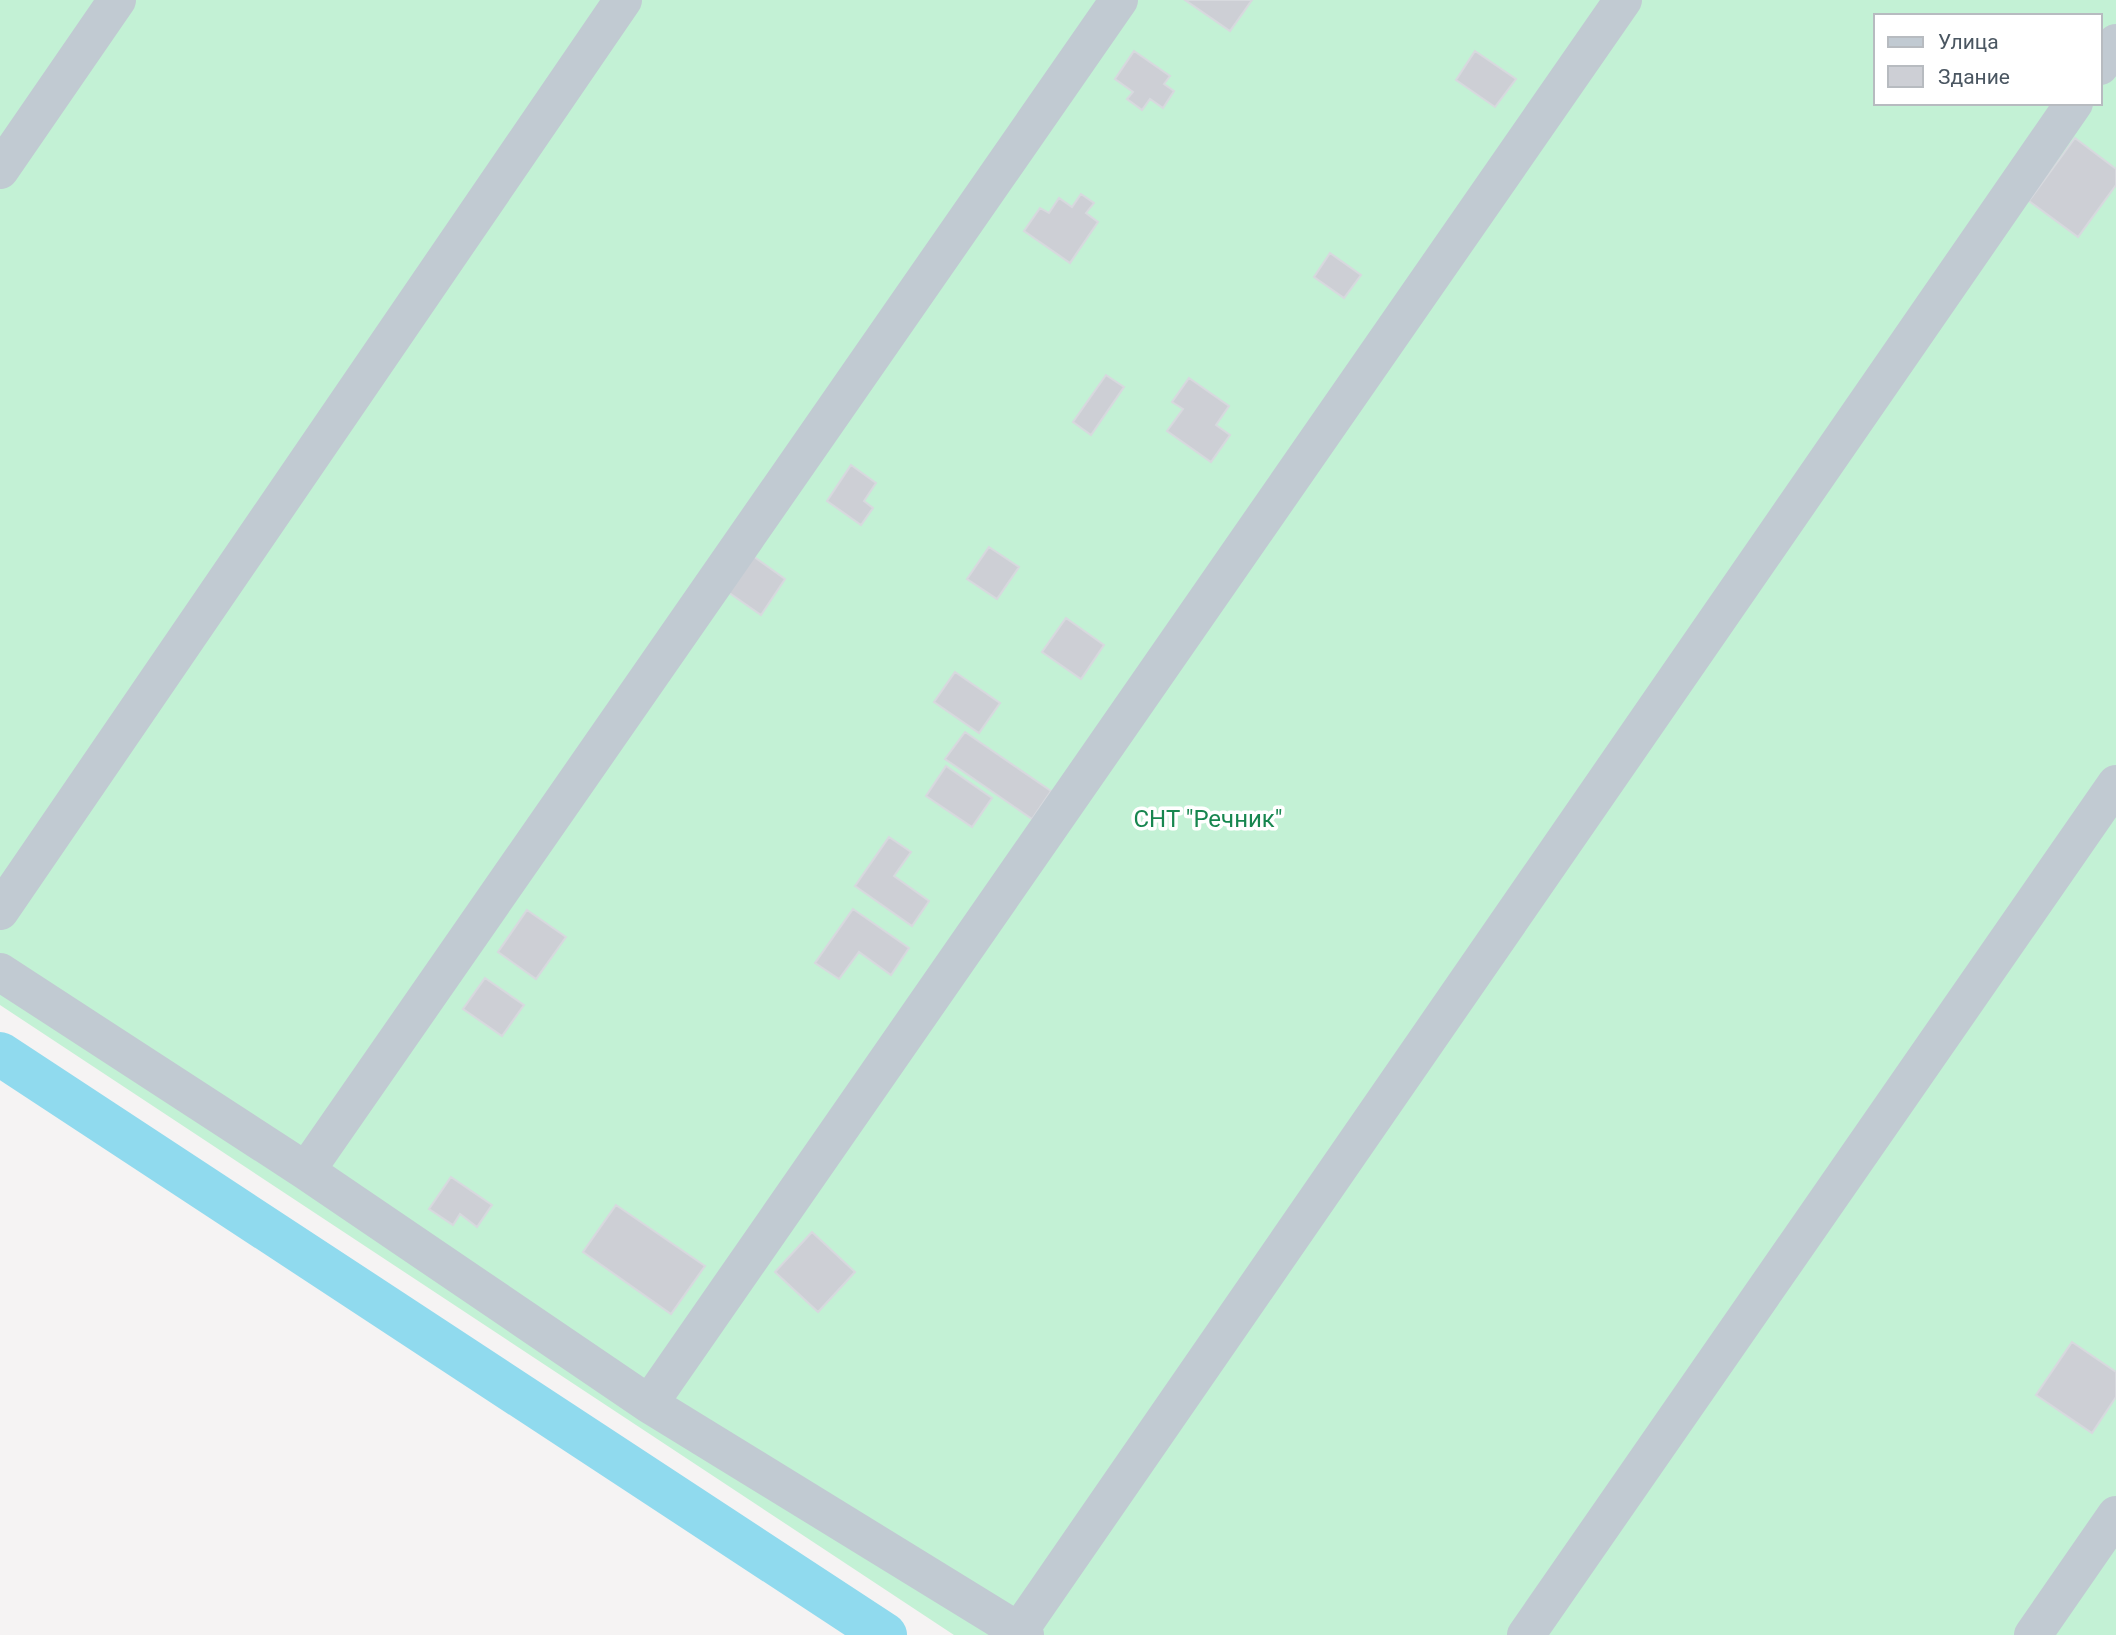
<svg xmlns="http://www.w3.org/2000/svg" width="2116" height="1635" font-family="Roboto,sans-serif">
<rect width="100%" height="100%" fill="#f5f3f3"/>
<path fill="#c3f1d5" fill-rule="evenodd" d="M 0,0 L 2116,0 L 2116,1635 L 954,1635 L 0,1005 ZM 1876,16 L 2100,16 L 2100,103 L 1876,103 Z"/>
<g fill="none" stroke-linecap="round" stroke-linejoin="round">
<path stroke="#90daee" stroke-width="44" d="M 0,1054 L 885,1635"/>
</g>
<path fill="#cdcfd5" stroke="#d7d9de" stroke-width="2" d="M 1185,0 L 1252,0 L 1230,31 Z
M 1134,51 L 1170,76 L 1164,84 L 1174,91 L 1163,108 L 1150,99 L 1142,110 L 1127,99 L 1133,92 L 1115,79 Z
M 1475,51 L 1516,79 L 1495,107 L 1456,80 Z
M 2075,138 L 2116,169 L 2116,185 L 2078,237 L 2029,201 Z
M 1081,194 L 1094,203 L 1086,213 L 1098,222 L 1070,263 L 1024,231 L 1040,208 L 1049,213 L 1059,198 L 1072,207 Z
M 1330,253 L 1361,275 L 1344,298 L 1314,277 Z
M 1106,375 L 1124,387 L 1091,435 L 1073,422 Z
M 1189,378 L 1229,406 L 1216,425 L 1230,435 L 1211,462 L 1167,431 L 1183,409 L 1172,402 Z
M 851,465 L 876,483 L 864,501 L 873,508 L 861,525 L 827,501 Z
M 989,547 L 1019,567 L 997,599 L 967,579 Z
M 753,556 L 785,579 L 761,615 L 728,592 Z
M 1066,618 L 1104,645 L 1081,679 L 1042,652 Z
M 955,672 L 1000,703 L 979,733 L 934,702 Z
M 965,732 L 1051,791 L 1032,819 L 945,759 Z
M 946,766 L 992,798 L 972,827 L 926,796 Z
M 889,837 L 911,852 L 894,876 L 929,901 L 912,926 L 855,886 Z
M 853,909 L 909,948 L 891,975 L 859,952 L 839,979 L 815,963 Z
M 527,910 L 566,937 L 536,979 L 498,952 Z
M 485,978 L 524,1005 L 502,1036 L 463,1009 Z
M 451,1177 L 492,1205 L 477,1227 L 460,1214 L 453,1225 L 429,1209 Z
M 616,1205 L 705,1266 L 671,1314 L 583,1252 Z
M 812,1232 L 855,1272 L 818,1312 L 775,1272 Z
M 2072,1342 L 2116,1372 L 2116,1397 L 2092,1433 L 2036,1395 Z"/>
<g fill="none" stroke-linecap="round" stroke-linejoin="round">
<path stroke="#c1cad2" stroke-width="38" d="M 2100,66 L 2116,43
M 0,170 L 117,0
M 0,911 L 623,0
M 0,972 L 306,1171 L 649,1404 L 1025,1635
M 306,1171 L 1119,0
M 649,1404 L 1623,0
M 1019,1631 L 2074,103
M 1526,1635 L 2116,784
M 2033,1635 L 2116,1515"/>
</g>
<g text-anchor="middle" stroke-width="7" stroke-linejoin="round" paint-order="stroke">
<g font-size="24" fill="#17864f" stroke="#fff">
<text x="1208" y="827">СНТ "Речник"</text>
</g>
</g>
<rect x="1874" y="14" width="228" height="91" fill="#ffffff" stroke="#b7bbc0" stroke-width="2"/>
<rect x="1888" y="37" width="35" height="10" fill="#c1cad2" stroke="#b7bbc0" stroke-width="2"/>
<text x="1938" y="49" font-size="21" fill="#4a5661">Улица</text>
<rect x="1888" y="66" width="35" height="21" fill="#cdcfd5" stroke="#b7bbc0" stroke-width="2"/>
<text x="1938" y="84" font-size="21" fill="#4a5661">Здание</text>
</svg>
